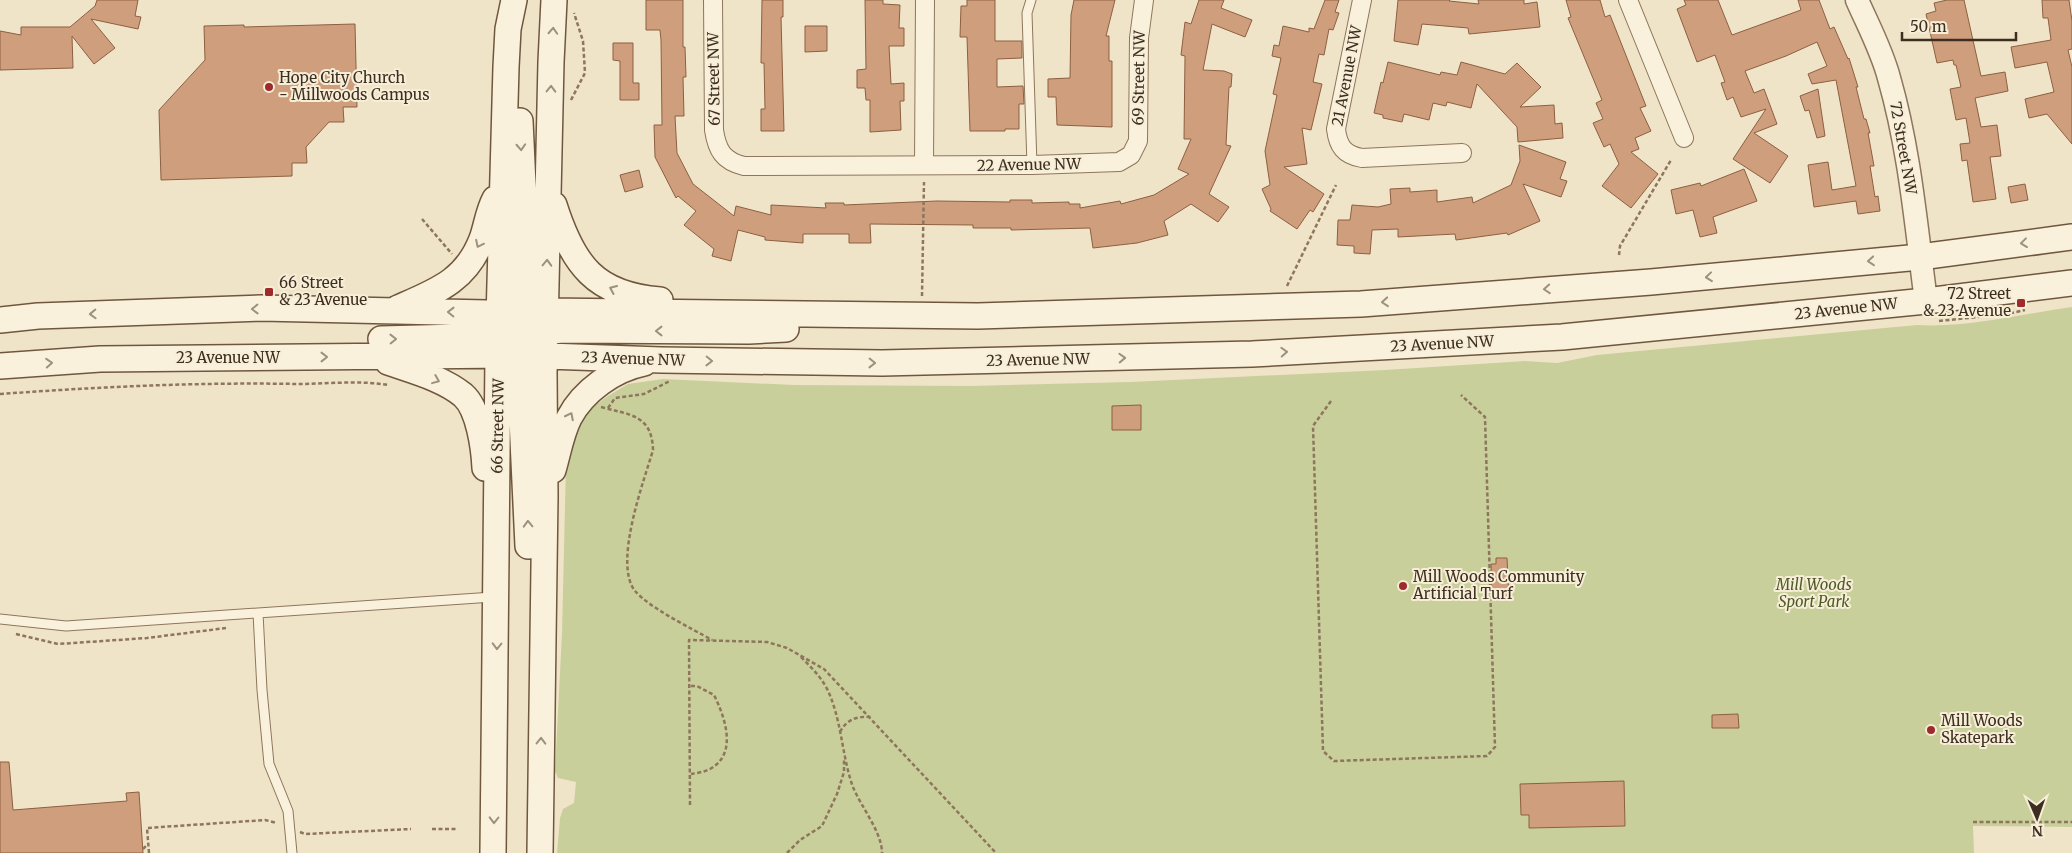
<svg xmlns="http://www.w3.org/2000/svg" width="2072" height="853" font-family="Merriweather,serif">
<rect width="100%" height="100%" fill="#f0e4c8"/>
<path fill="#c9cf9b" d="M 2072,307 L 2072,827 L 1973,826 L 1974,853 L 557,853 L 560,818 L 563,809 L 574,803 L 576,782 L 558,778 L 555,771 L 562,633 L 566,464 L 571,442 L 584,413 L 608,396 L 628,384 L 663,379 L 794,385 L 970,386 L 1131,382 L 1385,370 L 1525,361 L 1557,363 L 1597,355 L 1917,325 C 1969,328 2021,314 2072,307 Z"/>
<path fill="#cf9f7d" stroke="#8d5f41" d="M 97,0 L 138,0 L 135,16 L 141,17 L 138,29 L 91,19 L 115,48 L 94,64 L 72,36 L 73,68 L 0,70 L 0,31 L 21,35 L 21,27 L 70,27 L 95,6 Z
M 646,0 L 683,0 L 683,47 L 685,47 L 686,77 L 683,77 L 684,116 L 675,116 L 677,153 L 693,184 L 734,216 L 736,206 L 771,215 L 771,205 L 826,208 L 825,203 L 844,203 L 844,205 L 937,201 L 1010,202 L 1010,200 L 1032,200 L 1032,203 L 1069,202 L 1069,204 L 1080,204 L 1080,208 L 1120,201 L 1121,204 L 1154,195 L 1189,174 L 1178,169 L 1191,139 L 1184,139 L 1185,56 L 1181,55 L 1185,22 L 1191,24 L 1199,0 L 1224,0 L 1221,8 L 1252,20 L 1245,37 L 1212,24 L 1203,70 L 1224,71 L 1232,74 L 1231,87 L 1229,87 L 1226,145 L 1231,146 L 1209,194 L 1229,207 L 1218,222 L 1191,204 L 1164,221 L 1168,235 L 1137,243 L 1093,248 L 1090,228 L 1011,230 L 1011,228 L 973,228 L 973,225 L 870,224 L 871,243 L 849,243 L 849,234 L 803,234 L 803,243 L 765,240 L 765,237 L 738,230 L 731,261 L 712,256 L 714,249 L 684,225 L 696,211 L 678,196 L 676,198 L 655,157 L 654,125 L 662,125 L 661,40 L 660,30 L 646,30 Z
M 762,0 L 783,0 L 783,17 L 781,17 L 784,131 L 761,131 L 761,109 L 765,109 L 764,63 L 761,63 Z
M 865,0 L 883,0 L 883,4 L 900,5 L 899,28 L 904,28 L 904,46 L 889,46 L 891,84 L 904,83 L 904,101 L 900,101 L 901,130 L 870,132 L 870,100 L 866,100 L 865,88 L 857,88 L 857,70 L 866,69 Z
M 967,0 L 995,0 L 995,41 L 1022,41 L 1022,58 L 997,59 L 997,87 L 1023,86 L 1024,104 L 1019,104 L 1019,129 L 1005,129 L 1005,131 L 970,131 L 967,37 L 960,37 L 961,6 L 967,6 Z
M 1074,0 L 1115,0 L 1106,36 L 1109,36 L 1109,61 L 1112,61 L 1112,127 L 1057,125 L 1056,97 L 1048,97 L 1048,79 L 1070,78 L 1071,15 Z
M 1325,0 L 1339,0 L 1335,12 L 1339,13 L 1333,30 L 1329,29 L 1324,55 L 1319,54 L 1313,82 L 1322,84 L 1311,130 L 1302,128 L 1307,164 L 1284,167 L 1324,194 L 1313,212 L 1310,210 L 1297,229 L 1270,211 L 1271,209 L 1262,189 L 1270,185 L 1265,151 L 1277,95 L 1273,94 L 1281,58 L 1272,56 L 1274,45 L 1279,46 L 1283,26 L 1309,32 L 1309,28 L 1314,29 Z
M 1398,0 L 1450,0 L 1449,1 L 1479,4 L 1478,0 L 1524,0 L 1524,4 L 1537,2 L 1540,27 L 1469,34 L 1468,28 L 1422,24 L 1418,45 L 1394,41 Z
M 1566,0 L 1600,0 L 1605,17 L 1610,15 L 1646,106 L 1640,108 L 1651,131 L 1635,138 L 1639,149 L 1631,152 L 1658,174 L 1631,208 L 1602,186 L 1619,164 L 1610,144 L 1604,147 L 1593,123 L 1603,119 L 1596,103 L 1602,100 L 1568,18 L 1571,17 Z
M 1684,0 L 1718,0 L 1732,35 L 1801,10 L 1798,0 L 1819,0 L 1830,29 L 1834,27 L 1848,59 L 1849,58 L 1858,87 L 1856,87 L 1864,119 L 1866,119 L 1870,133 L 1868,133 L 1874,166 L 1870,166 L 1875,197 L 1878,196 L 1880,211 L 1858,214 L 1856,201 L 1814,207 L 1808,165 L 1828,162 L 1832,190 L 1856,186 L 1836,80 L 1812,84 L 1808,74 L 1827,66 L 1817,42 L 1786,56 L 1745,71 L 1754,93 L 1764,89 L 1777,124 L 1754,133 L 1788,156 L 1770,183 L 1733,159 L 1766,109 L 1741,117 L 1733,97 L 1727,100 L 1721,83 L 1725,82 L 1715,55 L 1697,62 L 1677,9 L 1686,5 Z
M 1947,0 L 1964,0 L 1981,76 L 2005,72 L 2008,91 L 1975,98 L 1981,127 L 1997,125 L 2001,156 L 1990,157 L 1996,199 L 1973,202 L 1967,160 L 1962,161 L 1960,144 L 1970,143 L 1966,118 L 1956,120 L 1950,89 L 1961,87 L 1956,65 L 1954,65 L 1953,60 L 1937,63 L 1926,14 L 1936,11 L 1934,3 Z
M 2042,0 L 2069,0 L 2072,21 L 2072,49 L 2068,50 L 2072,67 L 2072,144 L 2047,114 L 2029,118 L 2025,99 L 2054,92 L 2047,62 L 2015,68 L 2011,47 L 2051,40 L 2048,18 L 2043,18 Z
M 355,24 L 357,107 L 343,107 L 344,122 L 329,122 L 306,147 L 307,163 L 292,163 L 292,176 L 161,180 L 159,110 L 205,60 L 204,26 L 244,25 L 244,27 Z
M 805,26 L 827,26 L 827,51 L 805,52 Z
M 613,43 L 633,43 L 633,83 L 639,83 L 639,100 L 620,100 L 620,61 L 613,60 Z
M 1388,62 L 1440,75 L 1441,72 L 1457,75 L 1461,62 L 1505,74 L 1517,63 L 1541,87 L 1520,107 L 1554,105 L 1555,124 L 1562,123 L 1563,138 L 1518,142 L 1517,127 L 1477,84 L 1471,108 L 1447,102 L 1446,106 L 1433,103 L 1429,120 L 1404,114 L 1402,122 L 1383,118 L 1383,115 L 1374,113 L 1381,82 L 1383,83 Z
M 1818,89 L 1825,136 L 1817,138 L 1809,110 L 1805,111 L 1800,96 Z
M 1519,145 L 1566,162 L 1560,179 L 1567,181 L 1561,197 L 1523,184 L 1540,221 L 1508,235 L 1507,233 L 1456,240 L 1455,234 L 1398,237 L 1398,229 L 1372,230 L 1370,254 L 1354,253 L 1354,246 L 1337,245 L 1338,220 L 1350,220 L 1352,205 L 1378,207 L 1391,204 L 1390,189 L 1410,188 L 1410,192 L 1437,190 L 1437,202 L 1472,197 L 1473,203 L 1511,185 L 1520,161 Z
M 1744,169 L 1757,201 L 1713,217 L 1717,233 L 1700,237 L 1693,210 L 1676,214 L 1671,190 L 1700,183 L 1701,186 Z
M 639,170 L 643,187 L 625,192 L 620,175 Z
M 2025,184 L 2028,200 L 2011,203 L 2008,187 Z
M 1141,405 L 1141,430 L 1112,430 L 1112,406 Z
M 1496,558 L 1507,558 L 1509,600 L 1496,600 L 1496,598 L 1492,598 L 1491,564 L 1496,564 Z
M 1738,714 L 1739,728 L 1712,728 L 1712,715 Z
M 0,762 L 9,762 L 13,810 L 127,801 L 126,793 L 139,792 L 143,853 L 0,853 Z
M 1624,781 L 1625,826 L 1529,828 L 1529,815 L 1521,815 L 1520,784 Z"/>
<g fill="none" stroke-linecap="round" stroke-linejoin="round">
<g stroke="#8d765c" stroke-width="11">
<path id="service" d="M 1031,0 L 1027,13 L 1032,165
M 258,613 L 262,690 L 269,764 L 288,811 L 292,853
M 0,619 L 66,626 L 493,597"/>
</g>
<g stroke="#8d765c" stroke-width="20">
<path id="minor" d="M 713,0 L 714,130 C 717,150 723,161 744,166 L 1032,165 L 1119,162 L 1131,155 L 1138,141 L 1139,38 L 1144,0
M 1362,0 L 1336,129 C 1338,146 1344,155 1362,158 L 1462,153
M 1628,0 L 1684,138
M 924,165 L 925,0"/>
</g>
<g stroke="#8d765c" stroke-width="25">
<path id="tertiary" d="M 1857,0 C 1868,25 1882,51 1889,78 C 1910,151 1916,226 1926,301"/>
</g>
<g stroke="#6f573f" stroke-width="28">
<path id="secondary" d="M 520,121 L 524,206 L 524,312 L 529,328
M 554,205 C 573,265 595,295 660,300
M 398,308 C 437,291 466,281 482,239 C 487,225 488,212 495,199
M 0,320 L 38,316 L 261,308 L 487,313 L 546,311 L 978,316 L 1361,304 L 1651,282 L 1920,257 L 2072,237
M 529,333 L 563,330 L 749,331 L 786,329
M 381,339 L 499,336 L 512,329
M 515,339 L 519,355 L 528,546
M 388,362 C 413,371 442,378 463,395 C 479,409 484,448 485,468
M 0,366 L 100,359 L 519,355 L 661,360 L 882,363 L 1252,354 L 1562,337 L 1926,301 L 2072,283
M 553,470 C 558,453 561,434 569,418 C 583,391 614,369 644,363
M 493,853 L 498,355 L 506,67 L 508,29 L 514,0
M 540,853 L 545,496 L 544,373 L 551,62 L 554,0"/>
</g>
<path stroke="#8d765c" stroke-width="2.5" stroke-dasharray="4 2.5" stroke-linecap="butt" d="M 571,100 L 585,73 L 583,41 L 574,13
M 422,219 L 452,254
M 1619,255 L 1620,246 L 1671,160
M 1287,286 L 1336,185
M 922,296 L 924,182
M 1939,321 L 2007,314 L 2025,310
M 0,394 C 98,387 198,382 297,384 C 327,384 358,380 388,385
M 1331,401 L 1313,426 L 1323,751 L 1334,761 L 1487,756 L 1495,747 L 1485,417 L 1461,395
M 601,407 C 629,415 652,414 653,450 C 644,481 613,563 635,591 C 651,609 691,628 712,640
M 608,408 L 615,398 L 644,394 L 670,381
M 16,634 L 58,644 L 147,638 L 226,628
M 801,657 C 812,668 823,679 829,693 C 842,723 842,757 853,787 C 861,807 882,832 882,853
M 691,686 L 697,686 L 714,695 C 725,717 738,754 710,769 C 704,772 697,773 691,774
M 840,732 C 847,719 857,716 871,717
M 690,805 L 689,640 L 767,642 L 787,648 L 824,669 L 996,853
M 1973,822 L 2072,822
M 432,829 L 457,829
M 300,832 L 305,834 L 411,829
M 143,849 L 148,844
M 149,853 L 147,828 L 265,820 L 277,823
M 787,853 L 800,840 L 822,826 L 837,794 L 844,772 L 844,760"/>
<use href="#service" stroke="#faf1dc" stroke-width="9"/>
<use href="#minor" stroke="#faf1dc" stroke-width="18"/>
<use href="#tertiary" stroke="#faf1dc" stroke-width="22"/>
<use href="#secondary" stroke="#faf1dc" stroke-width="25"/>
</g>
<defs><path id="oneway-chevron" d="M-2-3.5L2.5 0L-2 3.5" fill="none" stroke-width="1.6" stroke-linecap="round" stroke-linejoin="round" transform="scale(1.25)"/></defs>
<g stroke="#9c907e">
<use href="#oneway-chevron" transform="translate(553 31) rotate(-87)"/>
<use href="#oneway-chevron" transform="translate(551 89) rotate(-89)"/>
<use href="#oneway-chevron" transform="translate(521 147) rotate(87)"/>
<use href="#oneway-chevron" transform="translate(2024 243) rotate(173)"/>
<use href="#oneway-chevron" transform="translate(479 244) rotate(116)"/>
<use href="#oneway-chevron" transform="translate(1871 261) rotate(175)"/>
<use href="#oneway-chevron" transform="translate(547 263) rotate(-88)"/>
<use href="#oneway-chevron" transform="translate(1709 277) rotate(174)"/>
<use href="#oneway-chevron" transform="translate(613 289) rotate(-156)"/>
<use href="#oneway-chevron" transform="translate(1547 289) rotate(176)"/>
<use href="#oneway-chevron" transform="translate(1385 302) rotate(175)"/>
<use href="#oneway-chevron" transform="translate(255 309) rotate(179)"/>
<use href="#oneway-chevron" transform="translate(451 312) rotate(-179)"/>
<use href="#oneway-chevron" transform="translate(93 314) rotate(178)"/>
<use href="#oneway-chevron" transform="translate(659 331) rotate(-180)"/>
<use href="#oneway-chevron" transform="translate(393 339) rotate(-1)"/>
<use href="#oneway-chevron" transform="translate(1284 352) rotate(-3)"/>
<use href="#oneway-chevron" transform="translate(324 357)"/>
<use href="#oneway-chevron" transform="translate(1122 358) rotate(-2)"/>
<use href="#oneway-chevron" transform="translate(709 361) rotate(1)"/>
<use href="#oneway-chevron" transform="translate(49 363) rotate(-4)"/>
<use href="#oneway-chevron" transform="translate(872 363) rotate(1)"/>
<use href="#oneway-chevron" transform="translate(436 380) rotate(22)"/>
<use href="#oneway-chevron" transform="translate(570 416) rotate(-63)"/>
<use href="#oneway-chevron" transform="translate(528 524) rotate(-92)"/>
<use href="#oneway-chevron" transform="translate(497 646) rotate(91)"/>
<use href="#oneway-chevron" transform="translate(541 741) rotate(-89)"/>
<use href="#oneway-chevron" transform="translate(494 820) rotate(91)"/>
</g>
<g fill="#9e2a2b" stroke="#f7eed8" stroke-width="2">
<circle cx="269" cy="87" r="5"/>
<rect x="264" y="287" width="10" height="10" rx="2.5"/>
<rect x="2016" y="298" width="10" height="10" rx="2.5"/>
<circle cx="1403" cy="586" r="5"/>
<circle cx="1931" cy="730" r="5"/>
</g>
<g text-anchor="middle" stroke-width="4" stroke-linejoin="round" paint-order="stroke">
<g font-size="15" fill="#3d2e20" stroke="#f7eed8">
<text transform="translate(1347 76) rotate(-79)" y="5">21 Avenue NW</text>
<text transform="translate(1139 78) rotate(-89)" y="5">69 Street NW</text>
<text transform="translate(714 79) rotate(-91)" y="5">67 Street NW</text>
<text transform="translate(1903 148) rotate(80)" y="5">72 Street NW</text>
<text transform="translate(1029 165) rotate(-1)" y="5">22 Avenue NW</text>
<text transform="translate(1846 309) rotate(-6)" y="5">23 Avenue NW</text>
<text transform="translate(1442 344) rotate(-3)" y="5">23 Avenue NW</text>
<text x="228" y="363">23 Avenue NW</text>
<text transform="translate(633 359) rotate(2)" y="5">23 Avenue NW</text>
<text transform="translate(1038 360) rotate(-1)" y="5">23 Avenue NW</text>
<text transform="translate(498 426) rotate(-89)" y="5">66 Street NW</text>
</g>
<g font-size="15" fill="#3d2e20" stroke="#f7eed8" text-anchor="start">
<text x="279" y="83">Hope City Church<tspan x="279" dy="17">- Millwoods Campus</tspan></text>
<text x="279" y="288">66 Street<tspan x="279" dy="17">&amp; 23 Avenue</tspan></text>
<text x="2011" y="299" text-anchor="end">72 Street<tspan x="2011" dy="17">&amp; 23 Avenue</tspan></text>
<text x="1413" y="582">Mill Woods Community<tspan x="1413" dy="17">Artificial Turf</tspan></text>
<text x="1941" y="726">Mill Woods<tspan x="1941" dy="17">Skatepark</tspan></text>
</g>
<g font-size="15" font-style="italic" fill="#4d5a26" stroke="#f7eed8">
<text x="1814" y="590">Mill Woods<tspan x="1814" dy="17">Sport Park</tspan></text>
</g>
</g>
<g transform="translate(2037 818) rotate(178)" stroke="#f7eed8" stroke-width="4" paint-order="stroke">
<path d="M0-4L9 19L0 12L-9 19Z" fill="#3d2e20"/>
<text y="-8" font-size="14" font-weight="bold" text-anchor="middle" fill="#3d2e20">N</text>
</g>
<path d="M1902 32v8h114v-8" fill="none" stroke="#3d2e20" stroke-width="2.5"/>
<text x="1910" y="32" font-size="15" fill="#3d2e20" stroke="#f7eed8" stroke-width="4" paint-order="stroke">50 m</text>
</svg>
